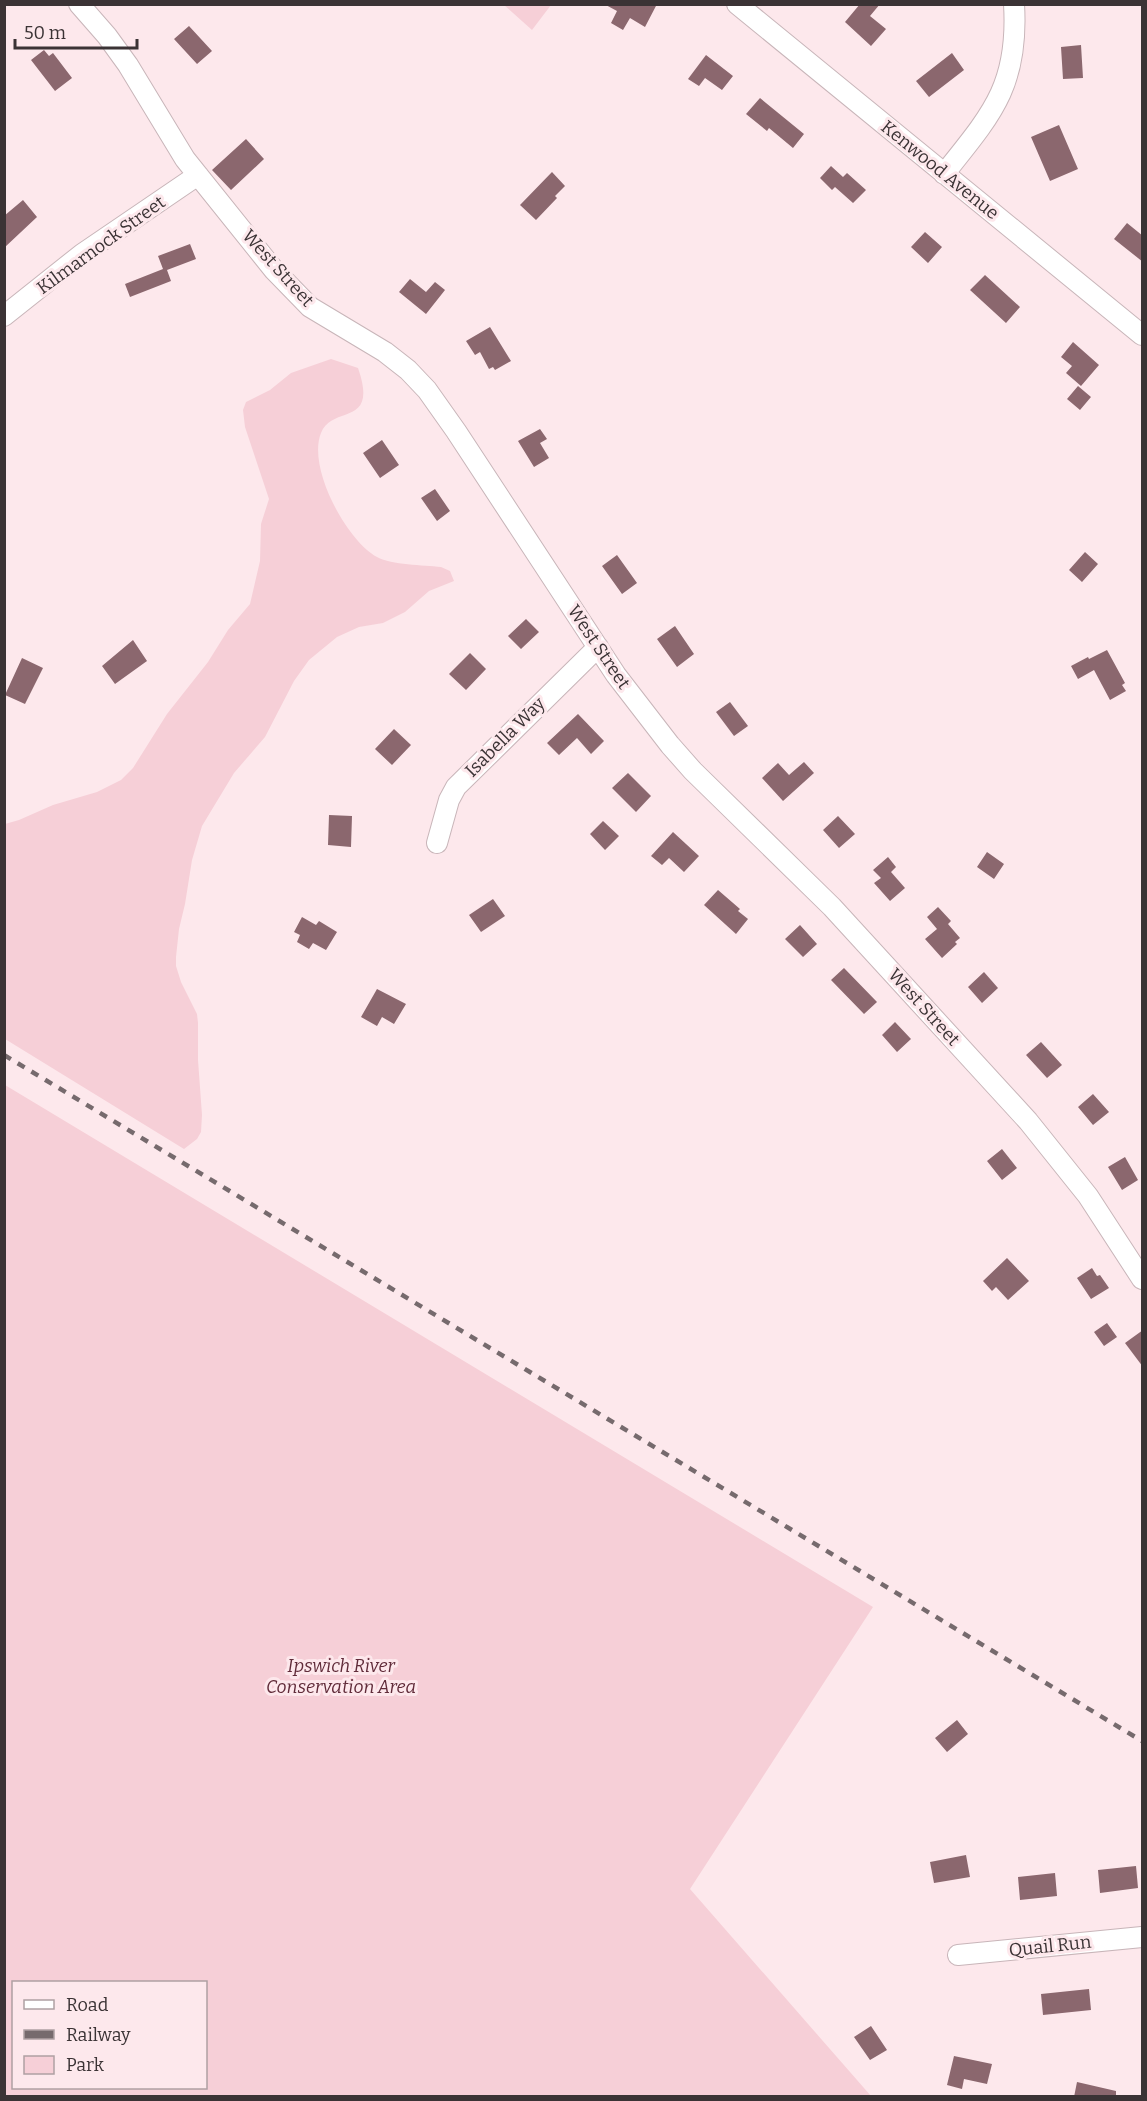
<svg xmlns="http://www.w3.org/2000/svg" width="1147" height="2101" font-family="Bitter,serif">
<rect width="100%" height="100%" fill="#fde8ec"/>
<path fill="#f6cfd7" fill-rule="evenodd" d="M 504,5 L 551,5 L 532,30 Z
M 331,359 L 358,368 C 379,428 332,404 321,433 C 307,467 346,540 377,557 C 392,565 423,565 441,567 L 450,571 L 454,581 L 429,591 L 405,612 L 383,623 L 359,627 L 337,637 L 309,660 L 294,681 L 265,737 L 234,773 L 202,826 L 192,860 L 185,904 L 179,929 L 176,957 L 176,966 L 181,982 L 197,1014 L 198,1023 L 198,1060 L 202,1115 L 201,1132 L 197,1139 L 184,1149 L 5,1039 L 5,824 L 19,820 L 53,805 L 97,792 L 121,780 L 133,768 L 167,714 L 208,662 L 228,630 L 250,604 L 260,561 L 261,524 L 269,499 L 245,427 L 243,410 L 246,402 L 270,390 L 291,373 Z
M 5,1085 L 873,1607 L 690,1889 L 871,2096 L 5,2096 ZM 14,1982 L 206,1982 L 206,2088 L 14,2088 Z"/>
<path fill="#8b676e" d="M 604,4 L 657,4 L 645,27 L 630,18 L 623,30 L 611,23 L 617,11 Z
M 860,4 L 880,4 L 870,16 L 886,29 L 871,46 L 845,22 Z
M 189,26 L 212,51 L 197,64 L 174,39 Z
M 1081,45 L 1083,78 L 1063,79 L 1061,47 Z
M 44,50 L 49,56 L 53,53 L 72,78 L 55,91 L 31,60 Z
M 952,53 L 964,70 L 929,97 L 916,81 Z
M 706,55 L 733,76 L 722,90 L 705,78 L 699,86 L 688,79 Z
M 760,98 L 804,134 L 793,148 L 769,128 L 767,131 L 746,114 Z
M 1059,125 L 1078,169 L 1050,181 L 1031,137 Z
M 246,139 L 264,159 L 231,190 L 212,170 Z
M 831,166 L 843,177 L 847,173 L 866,190 L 853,203 L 835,187 L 832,190 L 820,178 Z
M 552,172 L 565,186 L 555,196 L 557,198 L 536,220 L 520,205 Z
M 23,200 L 37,217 L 4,248 L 4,216 Z
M 1127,223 L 1143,236 L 1143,262 L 1114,239 Z
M 925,232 L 942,247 L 928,263 L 911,247 Z
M 190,244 L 196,259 L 167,270 L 171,281 L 130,297 L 125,284 L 163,269 L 158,256 Z
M 985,275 L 1020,307 L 1006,323 L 970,290 Z
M 410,279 L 426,292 L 435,282 L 445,290 L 426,314 L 399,292 Z
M 490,327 L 511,361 L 495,370 L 493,367 L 489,369 L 480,352 L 475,355 L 466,341 Z
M 1073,342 L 1099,365 L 1081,386 L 1066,373 L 1072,366 L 1061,357 Z
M 1078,386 L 1091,397 L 1080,410 L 1067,399 Z
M 540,429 L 547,439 L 540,443 L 549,458 L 534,467 L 518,441 Z
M 382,440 L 399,465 L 380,478 L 363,453 Z
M 435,489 L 450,511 L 437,521 L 421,498 Z
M 1085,552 L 1098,564 L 1082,582 L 1069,570 Z
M 617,555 L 637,583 L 622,594 L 602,566 Z
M 526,619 L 539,632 L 521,649 L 508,636 Z
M 675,626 L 694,654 L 677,667 L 657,639 Z
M 133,640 L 147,661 L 115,684 L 102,666 Z
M 1107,650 L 1125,683 L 1122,685 L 1126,691 L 1110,700 L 1094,670 L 1078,679 L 1071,666 L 1088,657 L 1089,659 Z
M 470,653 L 486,669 L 466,690 L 449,674 Z
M 22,658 L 43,668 L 25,704 L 5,695 Z
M 730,702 L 748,726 L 734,736 L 716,712 Z
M 578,714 L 604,741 L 591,754 L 577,738 L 559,755 L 547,743 Z
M 394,729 L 411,745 L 392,765 L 375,749 Z
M 804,762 L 814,773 L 783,801 L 762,778 L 778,763 L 789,775 Z
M 628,773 L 651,796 L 636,812 L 612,788 Z
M 329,815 L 352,816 L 351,847 L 328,845 Z
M 838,816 L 855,834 L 839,848 L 823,830 Z
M 603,821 L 619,836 L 605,850 L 590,834 Z
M 673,832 L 699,856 L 684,872 L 669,858 L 662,865 L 651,856 Z
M 987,852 L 1004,864 L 994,879 L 977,867 Z
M 888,857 L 896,867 L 891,872 L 905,888 L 890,901 L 874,883 L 881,878 L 873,870 Z
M 718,890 L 740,909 L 738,911 L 748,919 L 736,934 L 704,905 Z
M 493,899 L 505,916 L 481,932 L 469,915 Z
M 938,907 L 951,921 L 948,924 L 960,938 L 955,942 L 957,944 L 942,958 L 925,939 L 937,929 L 927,917 Z
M 302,917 L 316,925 L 319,921 L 337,932 L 326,950 L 313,943 L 309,949 L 297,942 L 300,935 L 294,932 Z
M 800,925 L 817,944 L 803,957 L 785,939 Z
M 844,968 L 877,1002 L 864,1014 L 831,980 Z
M 984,972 L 998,988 L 982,1003 L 968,987 Z
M 377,989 L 406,1004 L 394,1024 L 382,1017 L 377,1026 L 361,1017 Z
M 895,1022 L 911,1039 L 897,1052 L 882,1035 Z
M 1041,1042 L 1062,1065 L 1047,1078 L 1026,1055 Z
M 1093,1094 L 1109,1112 L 1093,1125 L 1078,1107 Z
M 1002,1149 L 1017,1168 L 1002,1180 L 987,1161 Z
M 1125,1157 L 1138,1180 L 1122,1190 L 1108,1167 Z
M 1007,1258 L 1029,1281 L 1008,1300 L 996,1287 L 992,1291 L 983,1281 Z
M 1092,1268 L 1097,1276 L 1100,1275 L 1109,1288 L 1091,1299 L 1077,1278 Z
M 1107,1323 L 1117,1337 L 1104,1346 L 1094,1332 Z
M 1143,1330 L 1143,1367 L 1125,1343 Z
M 957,1720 L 968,1734 L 947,1752 L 935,1738 Z
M 966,1855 L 970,1877 L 934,1883 L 930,1862 Z
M 1136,1866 L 1138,1888 L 1100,1893 L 1098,1870 Z
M 1055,1873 L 1057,1896 L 1020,1900 L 1018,1877 Z
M 1089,1989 L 1091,2010 L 1043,2015 L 1041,1994 Z
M 871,2026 L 887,2050 L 870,2060 L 854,2037 Z
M 954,2056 L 992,2064 L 987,2084 L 964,2079 L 962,2089 L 947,2085 Z
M 1077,2082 L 1116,2091 L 1116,2097 L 1074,2097 Z"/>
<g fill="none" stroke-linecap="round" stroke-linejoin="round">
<g stroke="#c8b5b9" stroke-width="22">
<path id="minor" d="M 79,4 L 107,36 L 128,65 L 185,159 L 274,270 L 310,307 L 385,352 L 408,370 L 427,390 L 456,431 L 616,675 L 670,745 L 693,771 L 832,907 L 1028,1121 L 1088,1196 L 1142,1279
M 737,4 L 1142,335
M 944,174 C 992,114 1019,85 1014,4
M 4,316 L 82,254 L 198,175
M 437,843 L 449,800 L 456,787 L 598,647
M 958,1955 L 1142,1937"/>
</g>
<use href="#minor" stroke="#fff" stroke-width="20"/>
<path stroke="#766a6d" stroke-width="4.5" stroke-dasharray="8 8" stroke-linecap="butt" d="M 4,1055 L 1142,1741"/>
</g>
<g text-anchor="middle" stroke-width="6" stroke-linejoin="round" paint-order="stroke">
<g font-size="18" fill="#3b3335" stroke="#fde8ec">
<text transform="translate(940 170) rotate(39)" y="6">Kenwood Avenue</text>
<text transform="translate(101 245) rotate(-36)" y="6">Kilmarnock Street</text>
<text transform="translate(278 268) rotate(48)" y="6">West Street</text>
<text transform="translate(599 647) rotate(56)" y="6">West Street</text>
<text transform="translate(505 737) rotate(-45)" y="6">Isabella Way</text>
<text transform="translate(924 1007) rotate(48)" y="6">West Street</text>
<text transform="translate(1050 1946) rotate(-6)" y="6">Quail Run</text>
</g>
<g font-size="18" font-style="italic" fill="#602b39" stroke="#fde8ec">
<text x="341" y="1672">Ipswich River<tspan x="341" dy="21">Conservation Area</tspan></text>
</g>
</g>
<rect width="1147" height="2101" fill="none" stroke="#3b3335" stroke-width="12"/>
<rect x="12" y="1981" width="195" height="108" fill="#fde8ec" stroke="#afa0a3" stroke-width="1.5"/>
<rect x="24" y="2000" width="30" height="9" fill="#ffffff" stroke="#afa0a3" stroke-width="1.5"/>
<text x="66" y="2011" font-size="18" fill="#3b3335">Road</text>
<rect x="24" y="2030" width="30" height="9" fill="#766a6d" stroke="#afa0a3" stroke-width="1.5"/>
<text x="66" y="2041" font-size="18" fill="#3b3335">Railway</text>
<rect x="24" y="2056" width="30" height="18" fill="#f6cfd7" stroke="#afa0a3" stroke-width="1.5"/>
<text x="66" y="2071" font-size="18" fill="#3b3335">Park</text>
<path d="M15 39v9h122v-9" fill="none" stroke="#3b3335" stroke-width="3"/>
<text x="24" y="39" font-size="18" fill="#3b3335" stroke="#fde8ec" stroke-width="4.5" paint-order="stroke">50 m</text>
</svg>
